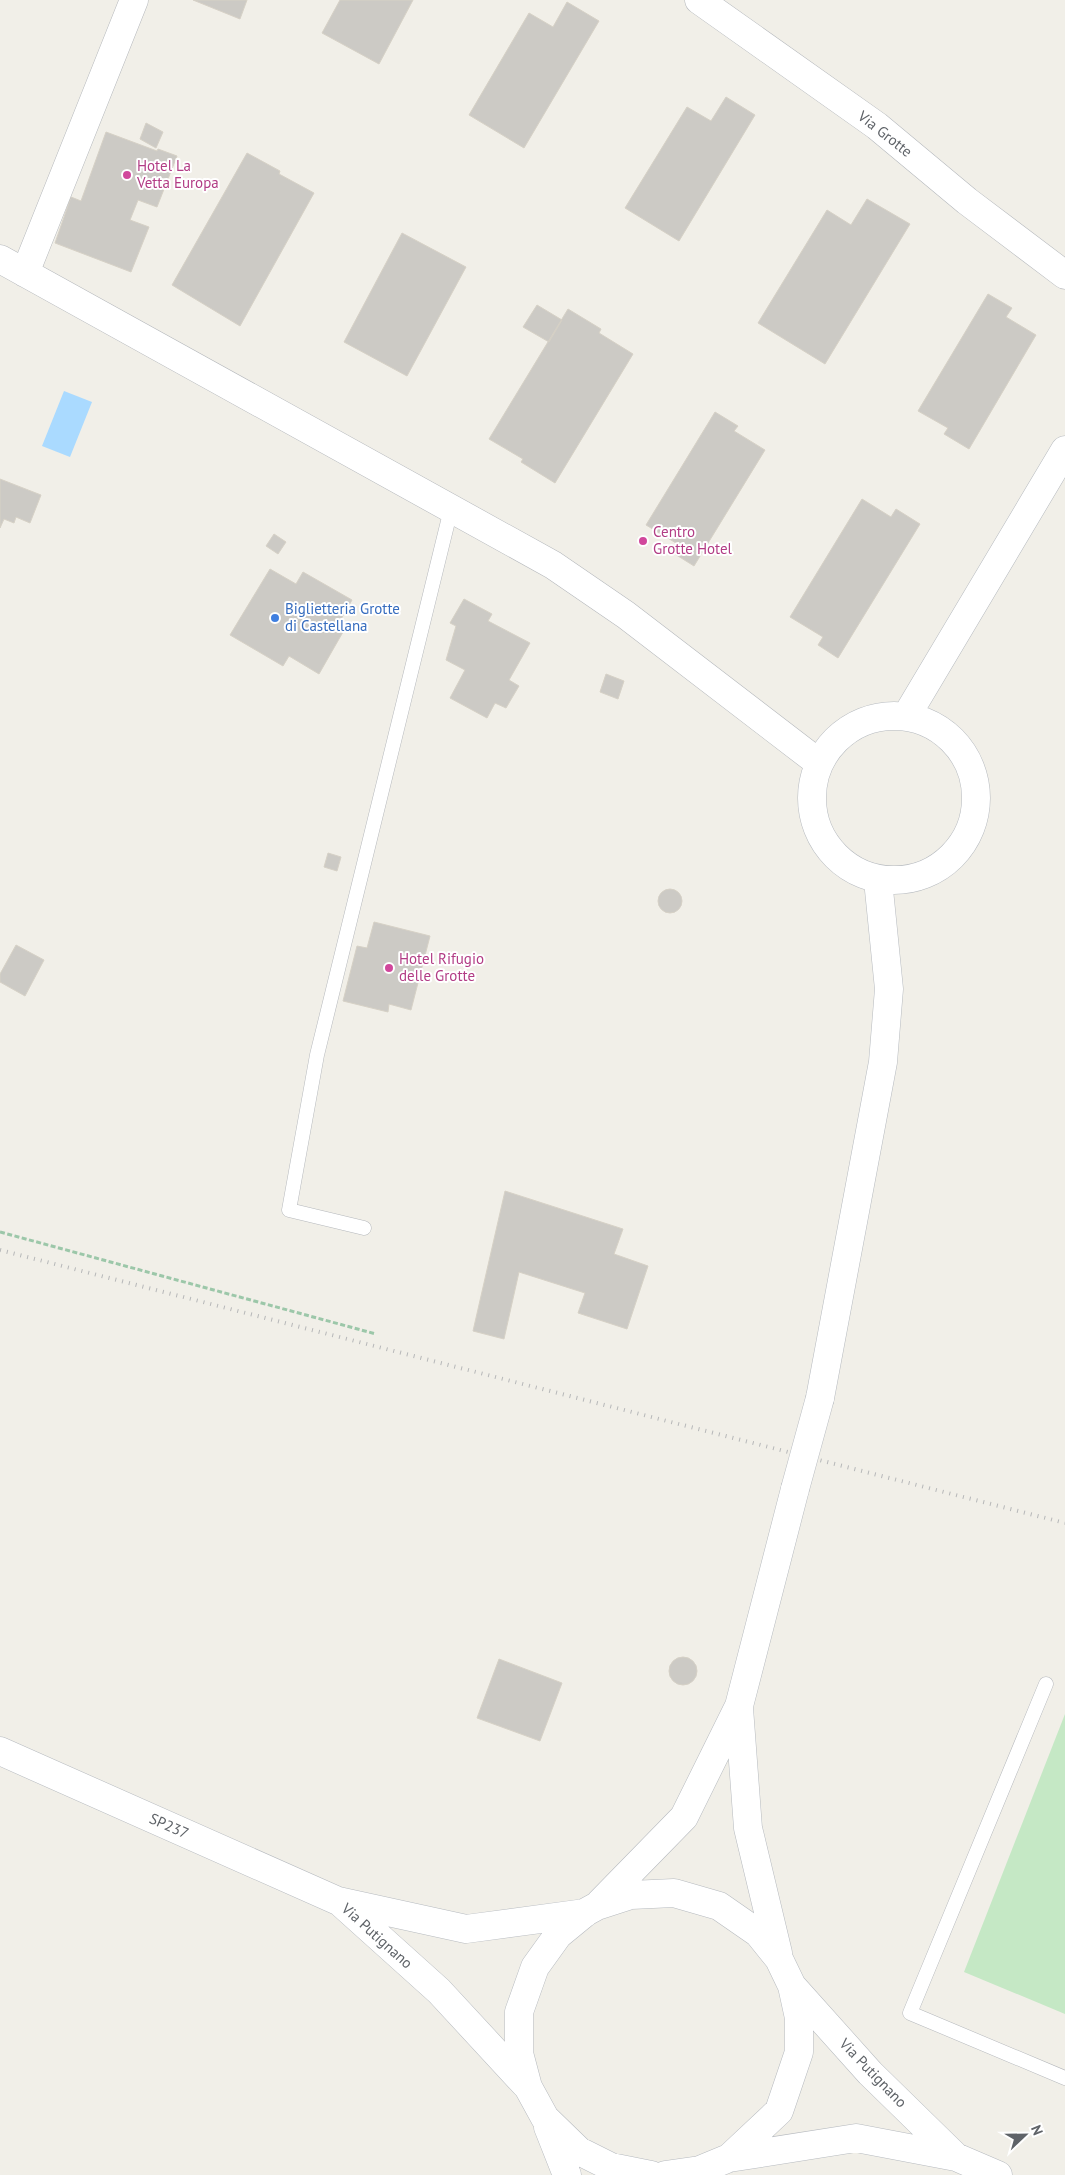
<svg xmlns="http://www.w3.org/2000/svg" width="1065" height="2175" font-family="'PT Sans',sans-serif">
<rect width="100%" height="100%" fill="#f1efe8"/>
<path fill="#c5e8c5" d="M 1065,1714 L 1065,2014 L 964,1972 Z"/>
<path fill="#aadaff" d="M 64,391 L 92,402 L 70,457 L 42,446 Z"/>
<path fill="#cccac5" stroke="#d6d1c6" d="M 193,0 L 247,0 L 240,19 Z
M 340,0 L 413,0 L 379,64 L 322,33 Z
M 567,2 L 599,21 L 524,148 L 469,115 L 529,13 L 553,27 Z
M 726,97 L 755,115 L 679,241 L 625,208 L 687,107 L 711,121 Z
M 146,123 L 163,132 L 156,148 L 140,139 Z
M 106,132 L 157,151 L 158,149 L 177,156 L 157,207 L 138,200 L 130,220 L 149,227 L 131,272 L 55,243 L 71,197 L 81,201 Z
M 247,153 L 280,171 L 279,174 L 314,193 L 240,326 L 172,285 Z
M 867,199 L 910,224 L 825,364 L 758,323 L 827,210 L 851,225 Z
M 402,233 L 466,267 L 407,376 L 344,342 Z
M 988,294 L 1012,308 L 1006,317 L 1036,335 L 969,449 L 944,434 L 948,428 L 918,411 Z
M 537,305 L 562,320 L 549,342 L 523,327 Z
M 568,309 L 601,329 L 599,333 L 633,354 L 555,483 L 521,462 L 523,459 L 489,439 Z
M 715,412 L 738,426 L 734,431 L 765,450 L 694,566 L 670,551 L 676,543 L 646,525 Z
M 0,479 L 41,495 L 30,523 L 16,517 L 14,523 L 4,519 L 0,528 Z
M 862,499 L 891,517 L 896,509 L 920,524 L 838,658 L 818,645 L 823,637 L 790,617 Z
M 274,534 L 286,542 L 278,554 L 266,546 Z
M 270,569 L 296,584 L 303,572 L 352,600 L 340,621 L 347,625 L 319,674 L 289,656 L 283,666 L 230,635 Z
M 464,599 L 492,614 L 488,621 L 530,643 L 509,680 L 519,686 L 506,708 L 495,703 L 487,718 L 450,698 L 465,670 L 446,660 L 456,626 L 450,623 Z
M 606,674 L 624,681 L 618,699 L 600,692 Z
M 328,853 L 341,857 L 337,871 L 324,867 Z
M658 901a12 12 0 1 1 24 0a12 12 0 1 1-24 0Z
M 374,922 L 430,936 L 411,1010 L 389,1004 L 388,1012 L 343,1001 L 357,946 L 367,948 Z
M 16,945 L 44,960 L 25,996 L 0,982 L 0,974 Z
M 505,1191 L 623,1229 L 614,1254 L 648,1266 L 627,1329 L 578,1313 L 585,1293 L 519,1272 L 504,1339 L 473,1331 Z
M669 1671a14 14 0 1 1 28 0a14 14 0 1 1-28 0Z
M 499,1659 L 562,1683 L 540,1741 L 477,1718 Z"/>
<g fill="none" stroke-linecap="round" stroke-linejoin="round">
<g stroke="#b5b8bc" stroke-width="15">
<path id="service" d="M 364,1228 L 289,1210 L 317,1055 L 451,509
M 1046,1684 L 910,2013 L 1065,2078"/>
</g>
<g stroke="#b5b8bc" stroke-width="29">
<path id="minor" d="M 699,0 L 877,126 L 967,201 L 1065,275
M 0,259 L 553,565 L 626,615 L 819,763
M 25,273 L 134,0"/>
</g>
<g stroke="#b6babf" stroke-width="29">
<path id="secondary" d="M 907,715 L 1065,450
M812 798a82 82 0 1 1 164 0a82 82 0 1 1-164 0Z
M 820,1398 L 883,1062 L 889,989 L 878,880
M 739,1708 L 748,1828 L 778,1953
M 0,1751 L 338,1901 L 466,1929 L 585,1913
M 340,1902 L 439,1991 L 525,2084
M 600,1903 L 684,1817 L 739,1706 L 795,1489
M 793,1987 L 870,2073 L 956,2157
M 548,2127 L 567,2175
M 729,2158 L 856,2138 L 956,2157 L 998,2175
M 651,2175 L 611,2167 L 579,2151 L 545,2118 L 528,2087 L 519,2053 L 519,2012 L 535,1967 L 558,1935 L 586,1912 L 597,1906 L 631,1895 L 674,1893 L 719,1906 L 758,1933 L 779,1959 L 792,1986 L 799,2018 L 799,2052 L 779,2111 L 729,2158 L 700,2170 L 665,2175"/>
</g>
<path stroke="#9cc7a9" stroke-width="3" stroke-dasharray="5 2.5" stroke-linecap="butt" d="M 0,1232 L 376,1334"/>
<use href="#service" stroke="#fff" stroke-width="14"/>
<use href="#minor" stroke="#fff" stroke-width="28"/>
<use href="#secondary" stroke="#fff" stroke-width="28"/>
<path stroke="#b6b7b8" stroke-width="4" stroke-dasharray="1 6" stroke-linecap="butt" d="M 0,1250 L 1065,1523"/>
<g stroke="#b6babf" stroke-width="29" stroke-linecap="butt">
<path id="secondary-bridge" d="M 795,1489 L 820,1398"/>
</g>
<use href="#secondary-bridge" stroke="#fff" stroke-width="28"/>
</g>
<g fill="#d1479c" stroke="#fff" stroke-width="2">
<circle cx="127" cy="175" r="5"/>
<circle cx="643" cy="541" r="5"/>
<circle cx="389" cy="968" r="5"/>
</g>
<circle fill="#3f7fe0" stroke="#fff" stroke-width="2" cx="275" cy="618" r="5"/>
<g text-anchor="middle" stroke-width="4" stroke-linejoin="round" paint-order="stroke">
<g font-size="15" fill="#5f6368" stroke="#fff">
<text transform="translate(885 134) rotate(38)" y="5">Via Grotte</text>
<text transform="translate(169 1826) rotate(24)" y="5">SP237</text>
<text transform="translate(377 1936) rotate(42)" y="5">Via Putignano</text>
<text transform="translate(873 2073) rotate(46)" y="5">Via Putignano</text>
</g>
<g font-size="15" fill="#b23c85" stroke="#fff" text-anchor="start">
<text x="137" y="171">Hotel La<tspan x="137" dy="17">Vetta Europa</tspan></text>
<text x="653" y="537">Centro<tspan x="653" dy="17">Grotte Hotel</tspan></text>
<text x="399" y="964">Hotel Rifugio<tspan x="399" dy="17">delle Grotte</tspan></text>
</g>
<g font-size="15" fill="#366cbe" stroke="#fff" text-anchor="start">
<text x="285" y="614">Biglietteria Grotte<tspan x="285" dy="17">di Castellana</tspan></text>
</g>
</g>
<g transform="translate(1025 2135) rotate(68)" stroke="#ffffff" stroke-width="4" paint-order="stroke">
<path d="M0-4L9 19L0 12L-9 19Z" fill="#5f6368"/>
<text y="-8" font-size="14" font-weight="bold" text-anchor="middle" fill="#5f6368">N</text>
</g>
</svg>
